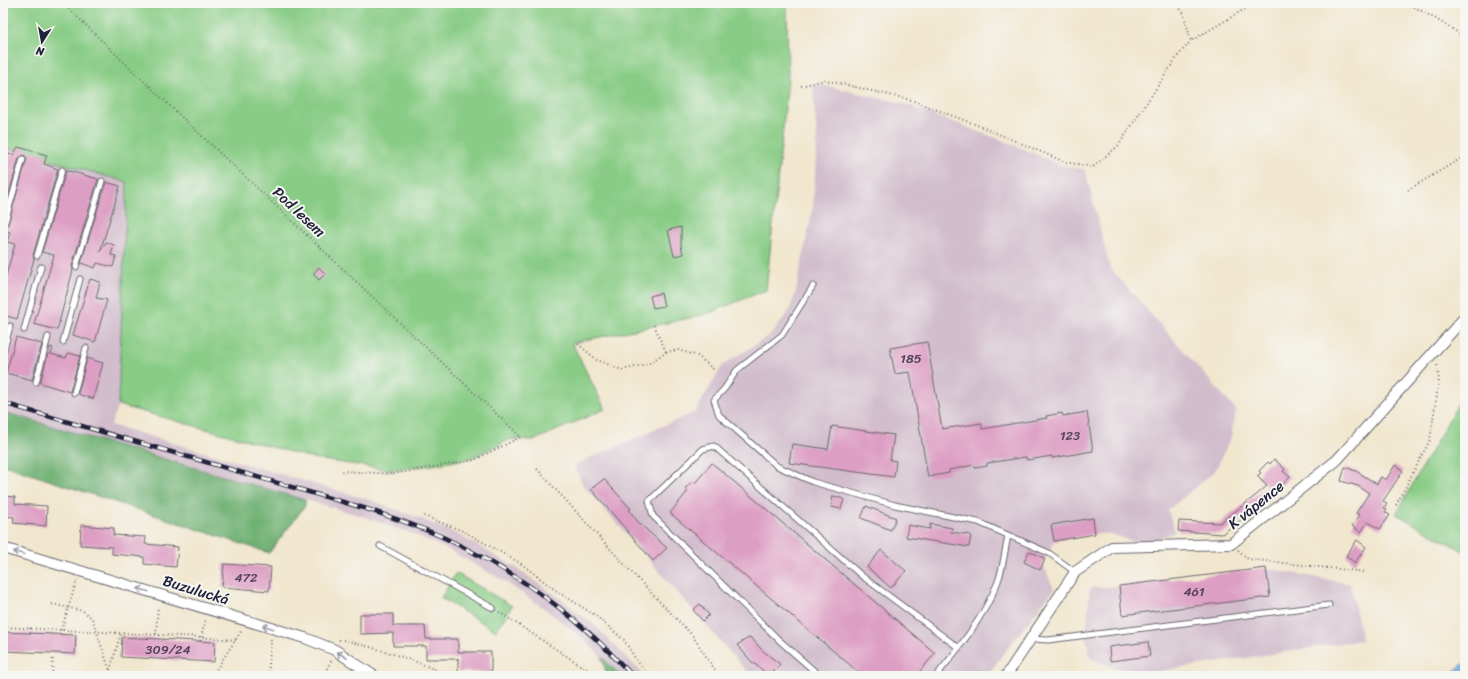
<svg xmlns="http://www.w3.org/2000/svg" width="1468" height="679" font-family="Sriracha,sans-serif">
<rect width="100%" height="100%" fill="#f6f6f2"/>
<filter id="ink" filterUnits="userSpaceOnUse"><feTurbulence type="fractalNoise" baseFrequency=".025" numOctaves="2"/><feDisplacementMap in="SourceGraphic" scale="8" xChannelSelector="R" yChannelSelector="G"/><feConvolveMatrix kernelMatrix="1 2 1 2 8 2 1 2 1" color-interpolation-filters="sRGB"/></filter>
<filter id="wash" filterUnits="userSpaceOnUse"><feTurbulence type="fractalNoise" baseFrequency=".012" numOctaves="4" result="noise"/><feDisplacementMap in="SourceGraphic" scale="16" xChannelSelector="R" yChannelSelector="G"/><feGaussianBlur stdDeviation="0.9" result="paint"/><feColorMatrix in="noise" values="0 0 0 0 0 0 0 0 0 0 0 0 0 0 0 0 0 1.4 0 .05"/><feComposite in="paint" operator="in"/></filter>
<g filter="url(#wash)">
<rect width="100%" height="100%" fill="#f1e7cf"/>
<path fill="#d1bdcc" d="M 813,84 L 832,87 L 905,104 L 1012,144 L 1058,164 L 1085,170 L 1110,268 L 1236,410 L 1231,437 L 1215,471 L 1168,510 L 1175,532 L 1150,542 L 1134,542 L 1111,534 L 1095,534 L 1054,541 L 1043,564 L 1054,589 L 986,676 L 751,676 L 583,485 L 574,465 L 695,412 L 723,365 L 772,334 L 789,311 L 796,291 L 813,207 L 817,141 Z
M 3,147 L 127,182 L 118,405 L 111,425 L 370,500 L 419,518 L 457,534 L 515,567 L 555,595 L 593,624 L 645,676 L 621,676 L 581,637 L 545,609 L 506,582 L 449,550 L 413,534 L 365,517 L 3,412 Z
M 1266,568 L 1350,584 L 1362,640 L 1135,675 L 1091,659 L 1086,635 L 1090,588 L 1119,586 Z"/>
<path fill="#88cc85" stroke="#557760" d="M 3,3 L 787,3 L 788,80 L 766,290 L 704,315 L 572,343 L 605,409 L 535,440 L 511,439 L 471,458 L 433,465 L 390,470 L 316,459 L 118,405 L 127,182 L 3,147 Z
M 1465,391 L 1465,552 L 1396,514 Z
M 456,573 L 512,606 L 496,631 L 441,598 Z"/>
<path fill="#6eb072" stroke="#486956" d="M 3,412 L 305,500 L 305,506 L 269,553 L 3,465 Z
M 602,657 L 621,676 L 607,676 Z"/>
<path fill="#7eb6ee" stroke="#506c94" d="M 1463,664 L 1465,665 L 1465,676 L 1448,676 Z"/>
<g id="blocks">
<path fill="#dd9ec3" d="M 18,147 L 47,155 L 44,164 L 58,169 L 33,255 L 34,259 L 17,319 L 3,315 L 3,286 L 15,244 L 7,242 L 10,232 L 6,231 L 27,158 L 24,155 L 19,158 L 3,214 L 3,153 L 13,155 Z
M 66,171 L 73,172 L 98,179 L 72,266 L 73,270 L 57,330 L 34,324 L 54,255 L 42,252 Z
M 106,182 L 120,186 L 100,252 L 106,242 L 114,245 L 111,255 L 116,256 L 113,267 L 97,263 L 95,268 L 81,263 Z
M 681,227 L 681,245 L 683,254 L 674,256 L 668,230 Z
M 319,267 L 325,274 L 319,280 L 313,274 Z
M 90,279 L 100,282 L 96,298 L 107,300 L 95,342 L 73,335 Z
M 661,293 L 664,306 L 653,308 L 650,296 Z
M 16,337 L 42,344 L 32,380 L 6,373 Z
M 927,342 L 942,429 L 982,423 L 982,429 L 1047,418 L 1046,416 L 1062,413 L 1063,416 L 1087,412 L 1093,451 L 1052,458 L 1052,456 L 1027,460 L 1026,457 L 987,463 L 987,466 L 975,468 L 974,465 L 949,470 L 949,473 L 928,477 L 910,372 L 895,374 L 890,348 Z
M 50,347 L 53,348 L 51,354 L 66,358 L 68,353 L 80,356 L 70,392 L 40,383 Z
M 87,358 L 103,363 L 93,399 L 78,394 Z
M 832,426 L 894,435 L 890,460 L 896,461 L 894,477 L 789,463 L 792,444 L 828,449 Z
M 1274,459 L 1285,469 L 1283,471 L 1290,477 L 1268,500 L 1222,534 L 1178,531 L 1179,521 L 1220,523 L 1255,496 L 1267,486 L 1257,476 L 1261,473 L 1259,471 L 1268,462 L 1270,464 Z
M 712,463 L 935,653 L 916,676 L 863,676 L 670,513 L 688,491 L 685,489 L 692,481 L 695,483 Z
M 1395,465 L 1403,471 L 1383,501 L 1387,503 L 1384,508 L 1387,509 L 1385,512 L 1390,515 L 1380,529 L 1368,522 L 1361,532 L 1352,526 L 1360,515 L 1356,513 L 1369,493 L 1358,486 L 1341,481 L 1345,467 L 1356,471 L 1377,484 L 1381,477 L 1386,480 Z
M 604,479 L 631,509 L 629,510 L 640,524 L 667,548 L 653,561 L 591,489 Z
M 3,496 L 15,497 L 15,504 L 47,506 L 46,526 L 13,523 L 14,517 L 3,516 Z
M 833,496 L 844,499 L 841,509 L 831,507 Z
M 866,506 L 896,518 L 891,530 L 861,518 Z
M 1093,518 L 1095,534 L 1054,541 L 1051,525 Z
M 930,524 L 952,528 L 951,532 L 971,535 L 969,547 L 906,537 L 908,525 L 930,529 Z
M 81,525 L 114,528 L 113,535 L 146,537 L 145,544 L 178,547 L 176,567 L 144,564 L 144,557 L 112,554 L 112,547 L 80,545 Z
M 1357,540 L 1366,547 L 1355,563 L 1346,556 Z
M 881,550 L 906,571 L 891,588 L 867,567 Z
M 1029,551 L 1044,558 L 1044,562 L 1040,570 L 1024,562 Z
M 224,564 L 271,567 L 269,591 L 222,587 Z
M 1266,568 L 1270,597 L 1122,615 L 1119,586 Z
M 700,604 L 709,615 L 703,621 L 693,610 Z
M 360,614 L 393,614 L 393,626 L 425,626 L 426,639 L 458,639 L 458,652 L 491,652 L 491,672 L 458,672 L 458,658 L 458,659 L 426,659 L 426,646 L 393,646 L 393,633 L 360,634 Z
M 3,632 L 76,635 L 75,654 L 3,651 Z
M 122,637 L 215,642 L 214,662 L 121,657 Z
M 750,637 L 763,651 L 780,664 L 770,676 L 752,662 L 737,645 Z
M 1148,642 L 1150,656 L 1110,661 L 1109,647 Z"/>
</g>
</g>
<g filter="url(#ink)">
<use href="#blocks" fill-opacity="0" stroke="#6a676f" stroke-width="1"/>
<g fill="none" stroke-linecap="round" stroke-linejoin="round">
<g stroke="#6a676f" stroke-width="7">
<path id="lane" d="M 3,229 L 23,159
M 37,256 L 62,170
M 76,267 L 102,181
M 813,286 L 782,335 L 737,370 L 725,388 L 714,400 L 719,415 L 777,466 L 813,482 L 895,505 L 978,522 L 1049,553 L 1075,572
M 24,330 L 41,267
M 63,342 L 80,279
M 3,353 L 10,326
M 36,382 L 48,337
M 74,393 L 86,348
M 380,546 L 493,608
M 1031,639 L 1048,640 L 1329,605
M 820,676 L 780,641 L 653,516 L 649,501 L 703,449 L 714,446 L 862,576 L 959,648
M 936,676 C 960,647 983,618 997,584 C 1003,570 1005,550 1008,535"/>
</g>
<g stroke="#6a676f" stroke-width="12">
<path id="street" d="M 3,548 L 305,638 L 335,650 L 374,676
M 1006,676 L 1075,572 L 1112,547 L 1231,544 L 1337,460 L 1465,317"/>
</g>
<path stroke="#6a676f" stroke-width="2" stroke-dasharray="1 3" stroke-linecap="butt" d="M 63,3 L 132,70 L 521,437 L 474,460 L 393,474 L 342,471
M 1175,3 L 1183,12 L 1191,41 L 1255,3
M 1407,3 L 1436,19 L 1465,37
M 801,86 L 825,80 L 911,100 L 977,125 L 1065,162 L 1093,167 L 1118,146 L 1177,57 L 1191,41
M 1408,190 L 1465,156
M 654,325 L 666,352
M 578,344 L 597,360 L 622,370 L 648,364 L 666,352 L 678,350 L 698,356 L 713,369
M 537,469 L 636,577 L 692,635 L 719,676
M 1396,505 L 1430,440 L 1439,380 L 1437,363
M 424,516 L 463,531 L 520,563 L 558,592 L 595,615 L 624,640 L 639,664 L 651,676
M 1238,550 L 1248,559 L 1365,572
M 52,604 L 83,611 L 92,618 L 109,668 L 110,676
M 499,612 L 597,676
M 3,627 L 200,637 L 236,640
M 30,633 L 30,628
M 60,634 L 77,580
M 156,634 L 158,606
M 339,640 L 345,640 C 380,650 416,659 448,676
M 200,641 L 206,619
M 110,670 L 121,633
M 3,673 L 60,676
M 3,673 L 4,654
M 213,674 L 238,676
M 52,676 L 53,656
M 212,676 L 242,630
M 268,676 L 271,639
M 323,676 L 332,659"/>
<use href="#lane" stroke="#fff" stroke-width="5"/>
<use href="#street" stroke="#fff" stroke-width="10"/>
<g stroke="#22223b" stroke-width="4.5">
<path id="rail" d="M 3,403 L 367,509 C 396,519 425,528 453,542 C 500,565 548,596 587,631 C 603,645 618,661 633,676"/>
</g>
<use href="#rail" stroke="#f6f6f2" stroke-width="3" stroke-dasharray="9" stroke-linecap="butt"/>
</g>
<defs><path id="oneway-shaft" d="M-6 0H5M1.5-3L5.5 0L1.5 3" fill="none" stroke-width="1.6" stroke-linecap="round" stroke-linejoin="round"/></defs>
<g stroke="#9c9ca7">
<use href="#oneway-shaft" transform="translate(19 553) rotate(-163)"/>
<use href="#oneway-shaft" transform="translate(143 590) rotate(-163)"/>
<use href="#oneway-shaft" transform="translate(268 627) rotate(-163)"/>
<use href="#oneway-shaft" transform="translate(342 655) rotate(-147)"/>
</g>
</g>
<g text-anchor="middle" stroke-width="4" stroke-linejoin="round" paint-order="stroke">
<g font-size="13" fill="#51415d">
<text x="911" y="363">185</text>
<text x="1070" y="440">123</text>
<text x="246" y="582">472</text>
<text x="1194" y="596">461</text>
<text x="168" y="654">309/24</text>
</g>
<g font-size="15" fill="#22223b" stroke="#f6f6f2">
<text transform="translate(299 212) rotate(43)" y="5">Pod lesem</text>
<text transform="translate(1256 505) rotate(-39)" y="5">K vápence</text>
<text transform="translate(196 590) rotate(17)" y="5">Buzulucká</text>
</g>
</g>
<rect width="1468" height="679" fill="none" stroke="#f6f6f2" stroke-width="16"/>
<g transform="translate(42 42) rotate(191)" stroke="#f6f6f2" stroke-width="3" paint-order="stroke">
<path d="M0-3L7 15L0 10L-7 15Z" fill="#22223b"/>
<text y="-6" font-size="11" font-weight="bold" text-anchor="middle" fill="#22223b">N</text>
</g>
</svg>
